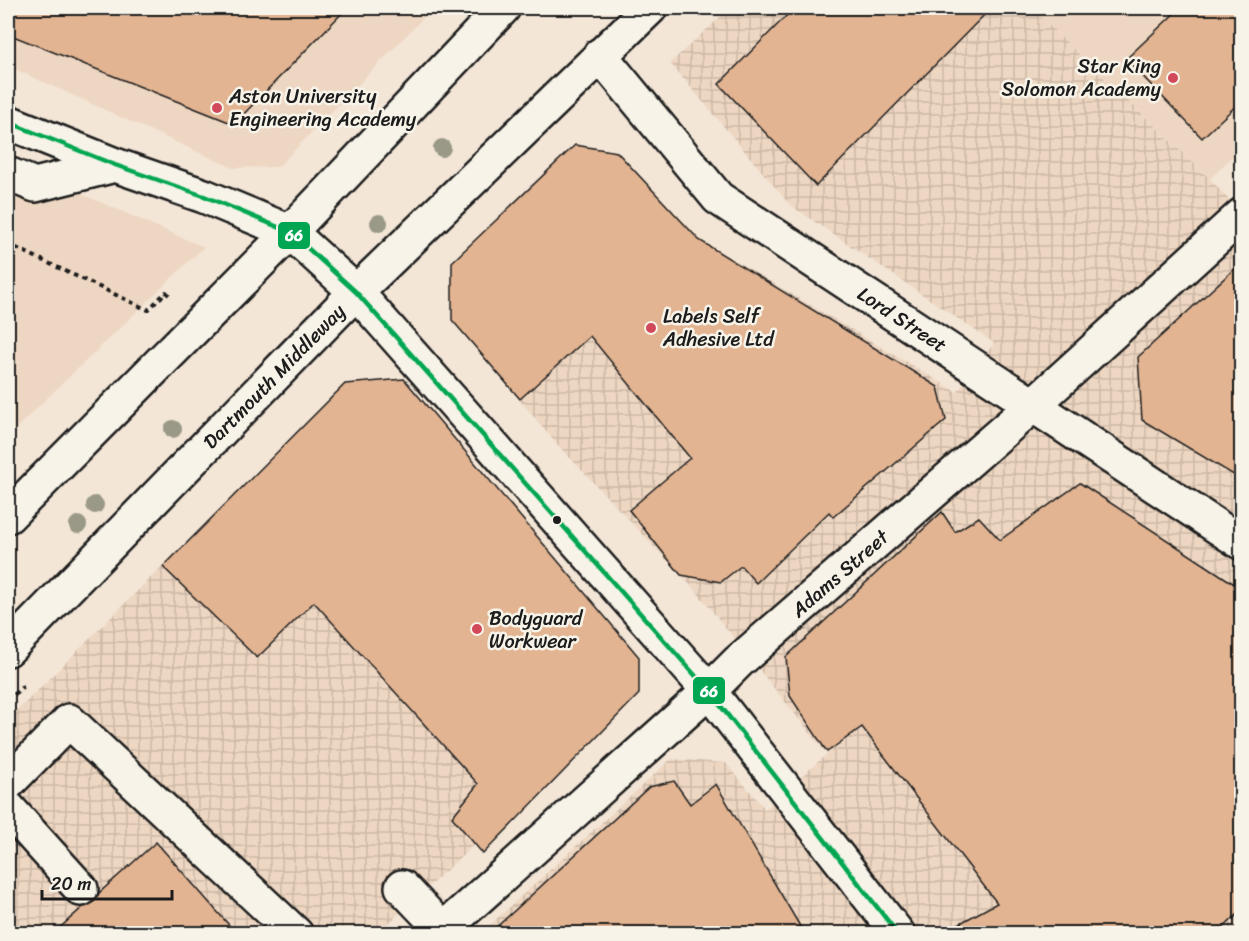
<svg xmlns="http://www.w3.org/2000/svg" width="1249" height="941" font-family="Sriracha,sans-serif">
<defs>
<pattern id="industrial-grid" width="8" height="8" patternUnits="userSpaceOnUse" patternTransform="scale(1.5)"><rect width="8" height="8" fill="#eed7c2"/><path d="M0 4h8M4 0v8" fill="none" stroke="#ccb8a6"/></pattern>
</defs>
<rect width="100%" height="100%" fill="#f3e6d7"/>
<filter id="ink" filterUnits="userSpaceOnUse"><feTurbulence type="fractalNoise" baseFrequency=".0167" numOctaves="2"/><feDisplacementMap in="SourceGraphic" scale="12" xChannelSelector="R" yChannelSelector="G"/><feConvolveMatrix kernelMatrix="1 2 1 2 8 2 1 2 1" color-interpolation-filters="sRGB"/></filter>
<g filter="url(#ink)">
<path fill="#eed7c2" d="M 8,8 L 433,8 L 278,167 L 233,168 L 8,66 Z
M 1031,8 L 1241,8 L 1241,148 L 1210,179 Z
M 8,162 L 204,247 L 8,436 Z"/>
<path fill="url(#industrial-grid)" d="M 730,8 L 1031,8 L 1210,179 L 1241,213 L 1241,933 L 481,933 L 671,759 L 726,763 L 765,809 L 827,754 L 696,591 L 554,441 L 453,321 L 452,262 L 575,145 L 617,151 L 702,241 L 957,392 L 994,343 L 790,205 L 670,63 Z
M 402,379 L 639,657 L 639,694 L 378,933 L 8,934 L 8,720 L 345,384 Z"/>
<path fill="#e2b492" stroke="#1c1c1c" stroke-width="1.5" d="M 8,8 L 347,8 L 234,124 L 8,34 Z
M 794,8 L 991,8 L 816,186 L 719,84 Z
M 1180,8 L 1242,8 L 1242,100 L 1202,138 L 1126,59 Z
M 575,145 L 617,152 L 699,240 L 938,387 L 946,420 L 833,517 L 829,512 L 756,583 L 741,566 L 721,582 L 681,575 L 629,510 L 690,458 L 590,336 L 520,399 L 452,320 L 452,262 Z
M 1242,262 L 1242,480 L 1142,420 L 1138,357 Z
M 404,379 L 639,657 L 639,694 L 483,854 L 452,817 L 478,784 L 314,602 L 257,658 L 163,567 L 345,384 Z
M 1080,483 L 1242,589 L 1242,910 L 1218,933 L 942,933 L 997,903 L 862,727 L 827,752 L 790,696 L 786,657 L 942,512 L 955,532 L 979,517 L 1000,540 Z
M 674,781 L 690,804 L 716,784 L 804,933 L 490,933 L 649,787 Z
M 156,842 L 236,933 L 54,933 L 83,907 L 93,903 L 99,893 Z"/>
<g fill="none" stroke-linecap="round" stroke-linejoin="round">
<g stroke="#1c1c1c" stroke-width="38">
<g id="minor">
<path id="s1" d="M 600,55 L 718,198 L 1242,543"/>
<path d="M 8,122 L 115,165 L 204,196 L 290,232 L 356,292"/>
<path d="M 8,174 L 35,185 L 115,165"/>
<path d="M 8,783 L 69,721 L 296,934"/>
<path d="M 8,808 L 81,889"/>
<path d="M 402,887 L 442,929"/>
<path id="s2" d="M 438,934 L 709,691 L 739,661 L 1032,406 L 1242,215"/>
</g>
</g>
<g stroke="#1c1c1c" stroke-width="38">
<path id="major" d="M 356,292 L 709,691 L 898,934"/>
</g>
<g stroke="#1c1c1c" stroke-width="38">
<g id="highway">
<path d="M 8,516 L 290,232 L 503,8"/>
<path id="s3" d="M 8,649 L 356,292 L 650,8"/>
</g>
</g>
<path stroke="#1c1c1c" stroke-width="4" stroke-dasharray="4.5 4.5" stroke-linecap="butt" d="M 8,244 L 148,310 L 166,292 L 171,297
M 8,701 L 23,686"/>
<use href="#minor" stroke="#f7f3e8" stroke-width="33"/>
<use href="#major" stroke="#f7f3e8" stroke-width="33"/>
<use href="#highway" stroke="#f7f3e8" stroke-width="33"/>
<g stroke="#f7f3e8" stroke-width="9">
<path id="bus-1" d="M 8,122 L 115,165 L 204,196 L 290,232 L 356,292 L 709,691 L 898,934"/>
</g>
<use href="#bus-1" stroke="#00a651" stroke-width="4.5"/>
</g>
<g fill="#9a9886">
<circle cx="442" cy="148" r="9"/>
<circle cx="379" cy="223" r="9"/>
<circle cx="173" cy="429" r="9"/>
<circle cx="95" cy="505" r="9"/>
<circle cx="78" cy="525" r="9"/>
</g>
</g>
<g fill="#d1495b" stroke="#f7f3e8" stroke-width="2">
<circle cx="1173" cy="78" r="6"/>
<circle cx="217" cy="108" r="6"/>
<circle cx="651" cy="328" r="6"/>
<circle cx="477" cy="629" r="6"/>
</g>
<circle fill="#1c1c1c" stroke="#f7f3e8" stroke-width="2" cx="557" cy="520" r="5"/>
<g text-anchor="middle" stroke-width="5" stroke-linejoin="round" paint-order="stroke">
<g font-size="20" fill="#1c1c1c" stroke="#f7f3e8" text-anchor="start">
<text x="1161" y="73" text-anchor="end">Star King<tspan x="1161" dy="23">Solomon Academy</tspan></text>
<text x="229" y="103">Aston University<tspan x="229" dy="23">Engineering Academy</tspan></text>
<text x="663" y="323">Labels Self<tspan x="663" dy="23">Adhesive Ltd</tspan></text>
<text x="489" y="625">Bodyguard<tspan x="489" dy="23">Workwear</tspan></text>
</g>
<g font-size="20" fill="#1c1c1c" stroke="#f7f3e8">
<text dy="7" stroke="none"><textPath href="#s1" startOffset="406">Lord Street</textPath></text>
<text dy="7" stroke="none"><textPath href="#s3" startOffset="381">Dartmouth Middleway</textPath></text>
<text dy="7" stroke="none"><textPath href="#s2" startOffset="540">Adams Street</textPath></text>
</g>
</g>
<g stroke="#f7f3e8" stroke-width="2">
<rect x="277" y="221" width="34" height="29" rx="6" fill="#00a651"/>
<rect x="692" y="676" width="34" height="29" rx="6" fill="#00a651"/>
</g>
<g font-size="16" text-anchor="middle" font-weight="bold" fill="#fff">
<text x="294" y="241">66</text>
<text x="709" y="697">66</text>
</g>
<rect width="1249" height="941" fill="none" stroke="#f7f3e8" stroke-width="30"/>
<rect x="15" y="15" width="1219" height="911" fill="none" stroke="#1c1c1c" stroke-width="2" filter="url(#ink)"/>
<path d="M42 890v9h130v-9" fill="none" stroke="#1c1c1c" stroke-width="3"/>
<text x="51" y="890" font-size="18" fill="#1c1c1c" stroke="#f7f3e8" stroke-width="4.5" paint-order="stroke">20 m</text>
</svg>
